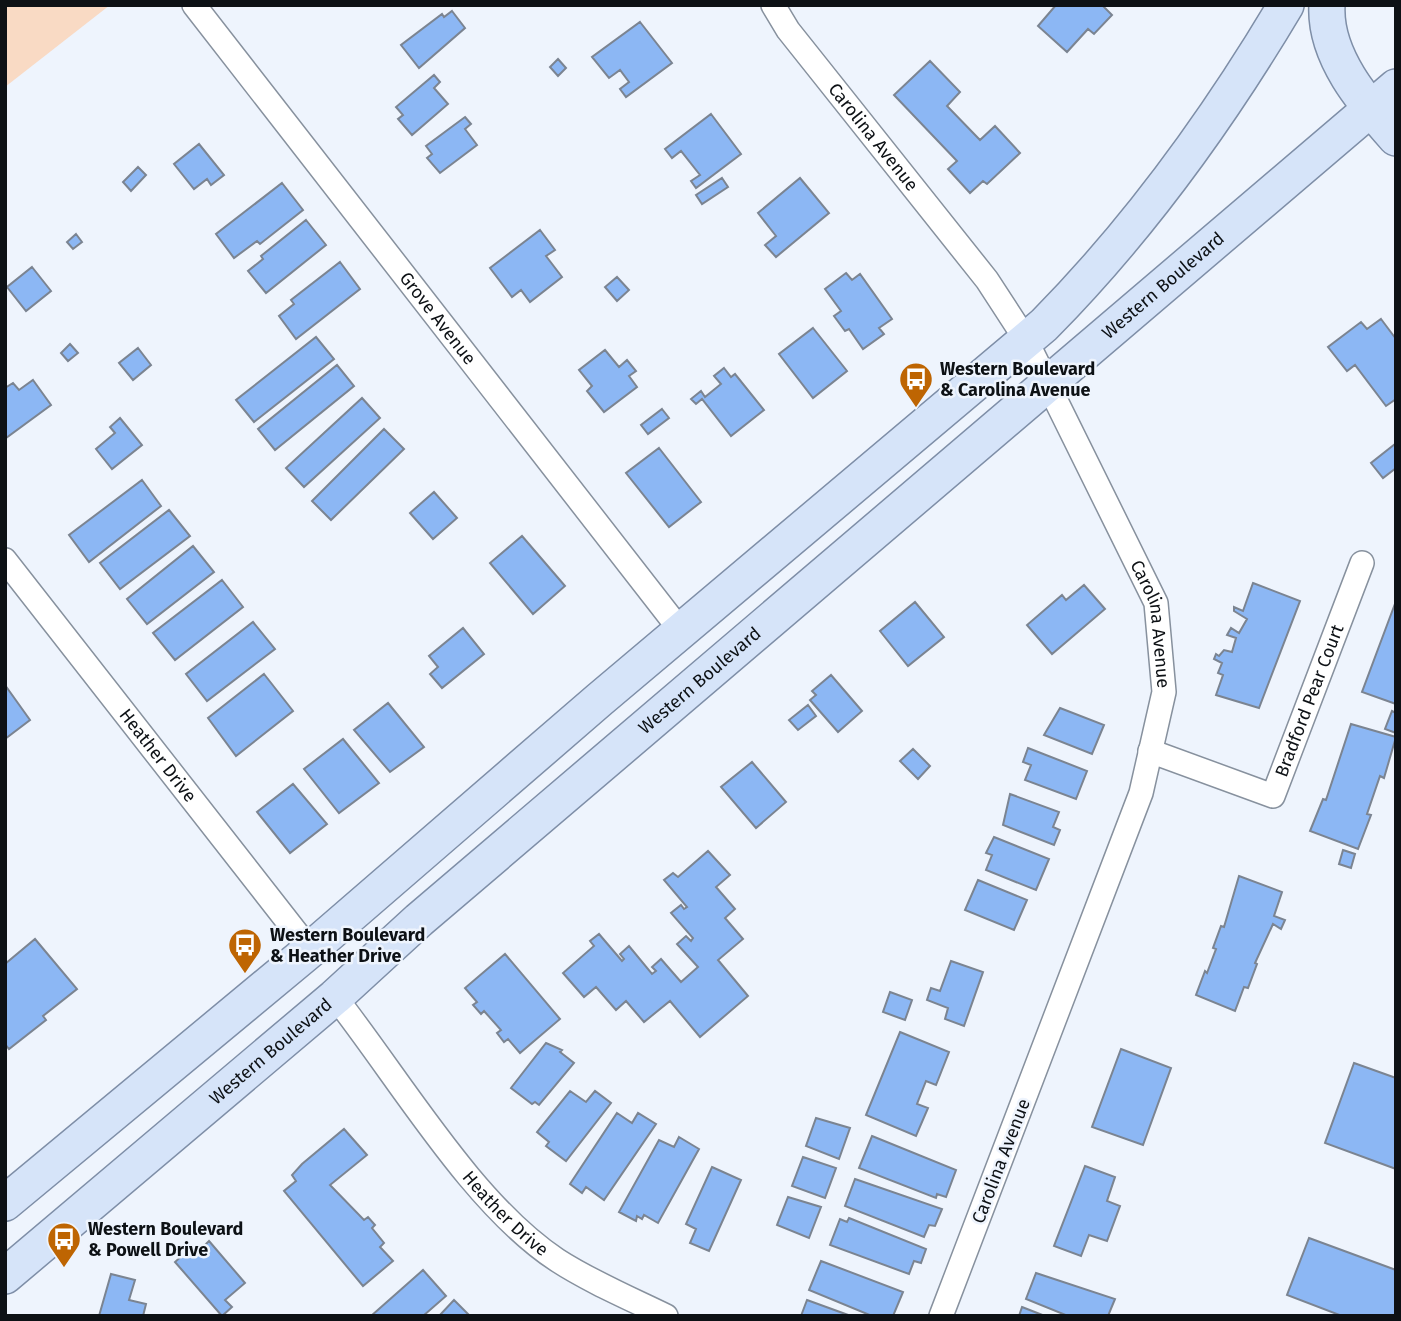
<svg xmlns="http://www.w3.org/2000/svg" width="1401" height="1321" font-family="'Fira Sans',sans-serif">
<rect width="100%" height="100%" fill="#eef4fd"/>
<path fill="#f9dac4" d="M 5,5 L 110,5 L 5,87 Z"/>
<path fill="#8cb7f4" stroke="#7b8491" stroke-width="2" d="M 1106,5 L 1104,7 L 1112,15 L 1094,34 L 1088,29 L 1067,52 L 1038,26 L 1056,5 Z
M 452,11 L 465,28 L 419,68 L 401,45 L 442,14 L 444,17 Z
M 640,22 L 672,63 L 626,97 L 620,89 L 629,82 L 620,70 L 609,78 L 592,57 Z
M 558,59 L 566,68 L 558,76 L 550,67 Z
M 930,61 L 960,92 L 947,106 L 980,140 L 995,126 L 1020,153 L 987,184 L 983,181 L 970,193 L 948,169 L 957,161 L 894,95 Z
M 434,75 L 440,82 L 434,88 L 448,104 L 412,135 L 398,119 L 403,115 L 396,107 Z
M 711,114 L 741,154 L 696,188 L 691,181 L 700,175 L 681,151 L 672,158 L 665,149 Z
M 465,117 L 471,124 L 465,129 L 477,145 L 440,173 L 427,158 L 432,154 L 426,146 Z
M 199,144 L 224,175 L 211,185 L 207,179 L 194,189 L 174,164 Z
M 138,167 L 146,175 L 131,191 L 123,182 Z
M 722,178 L 728,187 L 702,204 L 696,195 Z
M 800,178 L 829,213 L 776,257 L 765,245 L 776,236 L 758,213 Z
M 282,183 L 303,210 L 260,244 L 257,241 L 234,258 L 216,234 Z
M 306,220 L 326,245 L 266,293 L 248,271 L 263,259 L 261,256 Z
M 540,230 L 555,250 L 546,256 L 562,277 L 530,302 L 521,290 L 512,297 L 490,268 Z
M 76,234 L 82,242 L 73,249 L 67,242 Z
M 340,262 L 360,289 L 296,339 L 279,316 L 294,304 L 291,300 Z
M 32,267 L 51,291 L 26,311 L 7,287 Z
M 846,273 L 852,280 L 860,274 L 892,319 L 879,328 L 884,334 L 863,349 L 849,329 L 845,331 L 834,316 L 841,311 L 825,289 Z
M 617,277 L 629,290 L 617,301 L 605,287 Z
M 1381,319 L 1396,339 L 1396,399 L 1386,406 L 1355,365 L 1347,371 L 1328,347 L 1361,322 L 1367,329 Z
M 813,328 L 847,371 L 813,398 L 779,354 Z
M 316,337 L 334,359 L 254,422 L 236,400 Z
M 70,344 L 78,353 L 68,361 L 61,353 Z
M 138,348 L 151,365 L 133,380 L 119,363 Z
M 605,350 L 619,367 L 627,360 L 636,371 L 629,376 L 637,387 L 604,412 L 587,391 L 592,386 L 579,370 Z
M 337,365 L 354,386 L 275,450 L 258,429 Z
M 724,368 L 731,377 L 735,374 L 764,410 L 731,436 L 702,399 L 696,404 L 691,399 L 701,391 L 705,397 L 721,384 L 714,376 Z
M 33,380 L 51,405 L 6,438 L 5,388 L 13,383 L 19,390 Z
M 362,398 L 380,418 L 304,487 L 286,468 Z
M 662,409 L 669,418 L 648,434 L 641,425 Z
M 120,418 L 142,445 L 112,469 L 96,449 L 115,433 L 110,427 Z
M 384,429 L 404,449 L 331,520 L 312,501 Z
M 1395,444 L 1396,468 L 1383,478 L 1371,463 Z
M 659,448 L 701,502 L 669,527 L 626,473 Z
M 142,480 L 161,506 L 89,562 L 69,535 Z
M 434,492 L 457,518 L 433,539 L 410,513 Z
M 169,510 L 190,536 L 120,589 L 100,563 Z
M 522,536 L 565,586 L 533,614 L 490,563 Z
M 193,546 L 214,572 L 147,624 L 127,599 Z
M 222,580 L 243,607 L 175,660 L 153,633 Z
M 1253,583 L 1300,601 L 1259,708 L 1216,695 L 1223,675 L 1218,673 L 1222,663 L 1214,659 L 1216,654 L 1219,656 L 1224,650 L 1232,652 L 1236,638 L 1227,635 L 1231,628 L 1239,633 L 1247,619 L 1234,611 L 1234,607 L 1243,611 Z
M 1084,585 L 1105,609 L 1052,654 L 1027,625 L 1062,595 L 1066,600 Z
M 1396,601 L 1396,704 L 1362,692 Z
M 915,602 L 944,637 L 908,666 L 880,631 Z
M 253,622 L 275,649 L 207,701 L 186,674 Z
M 463,628 L 484,654 L 442,688 L 430,674 L 438,667 L 429,656 Z
M 264,674 L 293,711 L 236,756 L 208,718 Z
M 831,675 L 862,711 L 838,732 L 810,700 L 816,695 L 812,691 Z
M 5,685 L 30,720 L 5,739 Z
M 388,703 L 424,747 L 390,772 L 354,730 Z
M 808,705 L 816,716 L 798,730 L 789,720 Z
M 1060,708 L 1104,725 L 1092,754 L 1044,735 Z
M 1392,711 L 1396,713 L 1396,733 L 1385,729 Z
M 1351,724 L 1396,737 L 1384,778 L 1380,776 L 1367,814 L 1371,815 L 1358,849 L 1310,831 L 1323,799 L 1326,800 Z
M 343,739 L 379,783 L 339,813 L 304,769 Z
M 1028,748 L 1087,771 L 1076,799 L 1025,780 L 1031,765 L 1023,762 Z
M 913,749 L 930,766 L 918,779 L 900,761 Z
M 752,762 L 786,802 L 756,828 L 721,787 Z
M 293,784 L 327,824 L 290,853 L 257,812 Z
M 1010,794 L 1059,812 L 1053,827 L 1060,830 L 1054,845 L 1003,825 Z
M 994,837 L 1049,859 L 1036,890 L 986,870 L 992,855 L 986,853 Z
M 1343,850 L 1355,854 L 1351,868 L 1339,864 Z
M 708,851 L 730,875 L 716,887 L 735,909 L 725,918 L 743,939 L 718,960 L 748,996 L 700,1037 L 670,1001 L 644,1022 L 626,1001 L 616,1010 L 596,987 L 584,997 L 563,973 L 594,946 L 590,941 L 599,934 L 622,961 L 624,959 L 620,954 L 629,946 L 652,974 L 656,971 L 652,967 L 661,959 L 681,982 L 698,967 L 677,944 L 686,936 L 691,941 L 693,938 L 671,913 L 681,905 L 684,909 L 687,907 L 664,880 L 673,873 L 678,877 Z
M 1239,876 L 1282,892 L 1274,916 L 1285,920 L 1281,929 L 1273,924 L 1255,963 L 1257,964 L 1248,988 L 1244,987 L 1235,1011 L 1196,995 L 1205,971 L 1207,973 L 1216,949 L 1213,948 L 1221,926 L 1224,927 Z
M 978,880 L 1027,900 L 1014,930 L 965,910 Z
M 35,939 L 77,989 L 43,1016 L 46,1020 L 9,1049 L 5,1044 L 5,964 Z
M 505,954 L 560,1019 L 520,1053 L 508,1039 L 504,1042 L 497,1033 L 501,1030 L 484,1011 L 481,1014 L 473,1005 L 477,1002 L 465,988 Z
M 951,961 L 983,972 L 964,1026 L 945,1019 L 948,1008 L 927,1000 L 931,988 L 940,991 Z
M 890,992 L 912,1000 L 905,1020 L 883,1012 Z
M 900,1032 L 949,1052 L 936,1085 L 926,1081 L 917,1104 L 928,1108 L 916,1136 L 866,1115 Z
M 546,1043 L 562,1050 L 560,1052 L 574,1063 L 539,1105 L 535,1102 L 532,1104 L 511,1088 Z
M 1121,1049 L 1171,1068 L 1143,1145 L 1092,1127 Z
M 1354,1063 L 1396,1078 L 1396,1169 L 1325,1143 Z
M 570,1091 L 586,1102 L 595,1091 L 611,1103 L 566,1161 L 546,1146 L 549,1142 L 537,1132 Z
M 617,1113 L 632,1123 L 638,1113 L 656,1124 L 604,1200 L 586,1187 L 582,1193 L 570,1184 Z
M 816,1118 L 850,1128 L 839,1159 L 806,1146 Z
M 344,1129 L 367,1155 L 330,1185 L 364,1220 L 368,1217 L 375,1225 L 372,1228 L 384,1243 L 380,1247 L 393,1261 L 363,1286 L 284,1191 L 296,1181 L 292,1175 L 302,1164 Z
M 872,1136 L 956,1170 L 946,1197 L 937,1194 L 936,1198 L 859,1168 Z
M 679,1137 L 699,1149 L 658,1223 L 644,1215 L 642,1219 L 637,1216 L 636,1221 L 619,1212 L 659,1140 L 674,1147 Z
M 803,1157 L 836,1168 L 825,1198 L 792,1186 Z
M 1085,1166 L 1115,1177 L 1107,1201 L 1120,1206 L 1107,1241 L 1089,1235 L 1081,1256 L 1054,1246 Z
M 712,1167 L 741,1180 L 709,1251 L 690,1243 L 696,1229 L 686,1224 Z
M 855,1179 L 942,1209 L 935,1226 L 929,1225 L 924,1237 L 845,1206 Z
M 788,1197 L 821,1207 L 809,1238 L 777,1225 Z
M 849,1218 L 926,1249 L 921,1263 L 914,1261 L 909,1274 L 830,1245 L 840,1219 L 847,1222 Z
M 1309,1238 L 1396,1270 L 1396,1316 L 1342,1316 L 1287,1295 Z
M 209,1241 L 245,1283 L 225,1300 L 232,1307 L 222,1316 L 175,1262 L 193,1246 L 198,1252 Z
M 821,1261 L 903,1292 L 893,1316 L 872,1316 L 809,1290 Z
M 423,1270 L 446,1296 L 423,1316 L 371,1316 Z
M 1036,1273 L 1115,1299 L 1108,1316 L 1068,1316 L 1026,1299 Z
M 111,1274 L 135,1280 L 129,1300 L 146,1304 L 143,1316 L 99,1316 Z
M 454,1300 L 470,1316 L 439,1316 Z
M 807,1300 L 851,1316 L 801,1316 Z
M 1022,1307 L 1045,1316 L 1019,1316 Z"/>
<g fill="none" stroke-linecap="round" stroke-linejoin="round">
<g stroke="#87919e" stroke-width="26">
<g id="street">
<path id="s1" d="M 194,5 L 681,631"/>
<path id="s2" d="M 773,5 L 788,30 L 987,280 L 1026,340 L 1156,603 L 1164,692 L 1141,793 L 941,1316"/>
<path id="s3" d="M 5,560 L 310,950"/>
<path id="s4" d="M 1150,751 L 1273,796 L 1362,563"/>
<path id="s5" d="M 335,997 C 399,1078 472,1204 557,1260 C 591,1282 629,1298 666,1316"/>
</g>
</g>
<g stroke="#7e8ea7" stroke-width="38">
<g id="primary">
<path d="M 1327,5 C 1324,56 1364,102 1396,138"/>
<path d="M 5,1203 L 310,950 L 599,700 L 1044,325 C 1139,229 1217,121 1286,5"/>
<path id="s6" d="M 5,1276 L 335,997 L 419,920 L 1396,87"/>
</g>
</g>
<use href="#street" stroke="#fff" stroke-width="23"/>
<use href="#primary" stroke="#d6e4f9" stroke-width="35"/>
</g>
<defs>
<g id="bus-pin" transform="scale(1.75)"><path d="M0 17L-7.5 6A9.5 9.5 0 1 1 7.5 6Z" fill="#be6502" stroke="#eef4fd"/><path d="M-5-6H5V4H4V6H2V4H-2V6H-4V4H-5ZM-3.5-4V0h7V-4ZM-3.5 1.2v1.5H-2V1.2ZM2 1.2v1.5H3.5V1.2Z" fill="#fff"/></g>
</defs>
<g fill-rule="evenodd">
<use href="#bus-pin" x="916" y="379"/>
<use href="#bus-pin" x="245" y="945"/>
<use href="#bus-pin" x="64" y="1239"/>
</g>
<g text-anchor="middle" stroke-width="5" stroke-linejoin="round" paint-order="stroke">
<g font-size="18" fill="#0d1115" stroke="#eef4fd">
<text dy="6" stroke="none"><textPath href="#s2" startOffset="166">Carolina Avenue</textPath></text>
<text dy="6" stroke="none"><textPath href="#s6" startOffset="1524">Western Boulevard</textPath></text>
<text dy="6" stroke="none"><textPath href="#s1" startOffset="397">Grove Avenue</textPath></text>
<text dy="6" stroke="none"><textPath href="#s2" startOffset="733">Carolina Avenue</textPath></text>
<text dy="6" stroke="none"><textPath href="#s6" startOffset="915">Western Boulevard</textPath></text>
<text dy="6" stroke="none"><textPath href="#s4" startOffset="233">Bradford Pear Court</textPath></text>
<text dy="6" stroke="none"><textPath href="#s3" startOffset="248">Heather Drive</textPath></text>
<text dy="6" stroke="none"><textPath href="#s6" startOffset="348">Western Boulevard</textPath></text>
<text transform="translate(1001 1161) rotate(-69)" y="6">Carolina Avenue</text>
<text dy="6" stroke="none"><textPath href="#s5" startOffset="276">Heather Drive</textPath></text>
</g>
<g font-size="18" font-weight="bold" fill="#0d1115" stroke="#eef4fd" text-anchor="start">
<text x="940" y="375">Western Boulevard<tspan x="940" dy="21">&amp; Carolina Avenue</tspan></text>
<text x="270" y="941">Western Boulevard<tspan x="270" dy="21">&amp; Heather Drive</tspan></text>
<text x="88" y="1235">Western Boulevard<tspan x="88" dy="21">&amp; Powell Drive</tspan></text>
</g>
</g>
<rect width="1401" height="1321" fill="none" stroke="#0d1115" stroke-width="14"/>
</svg>
